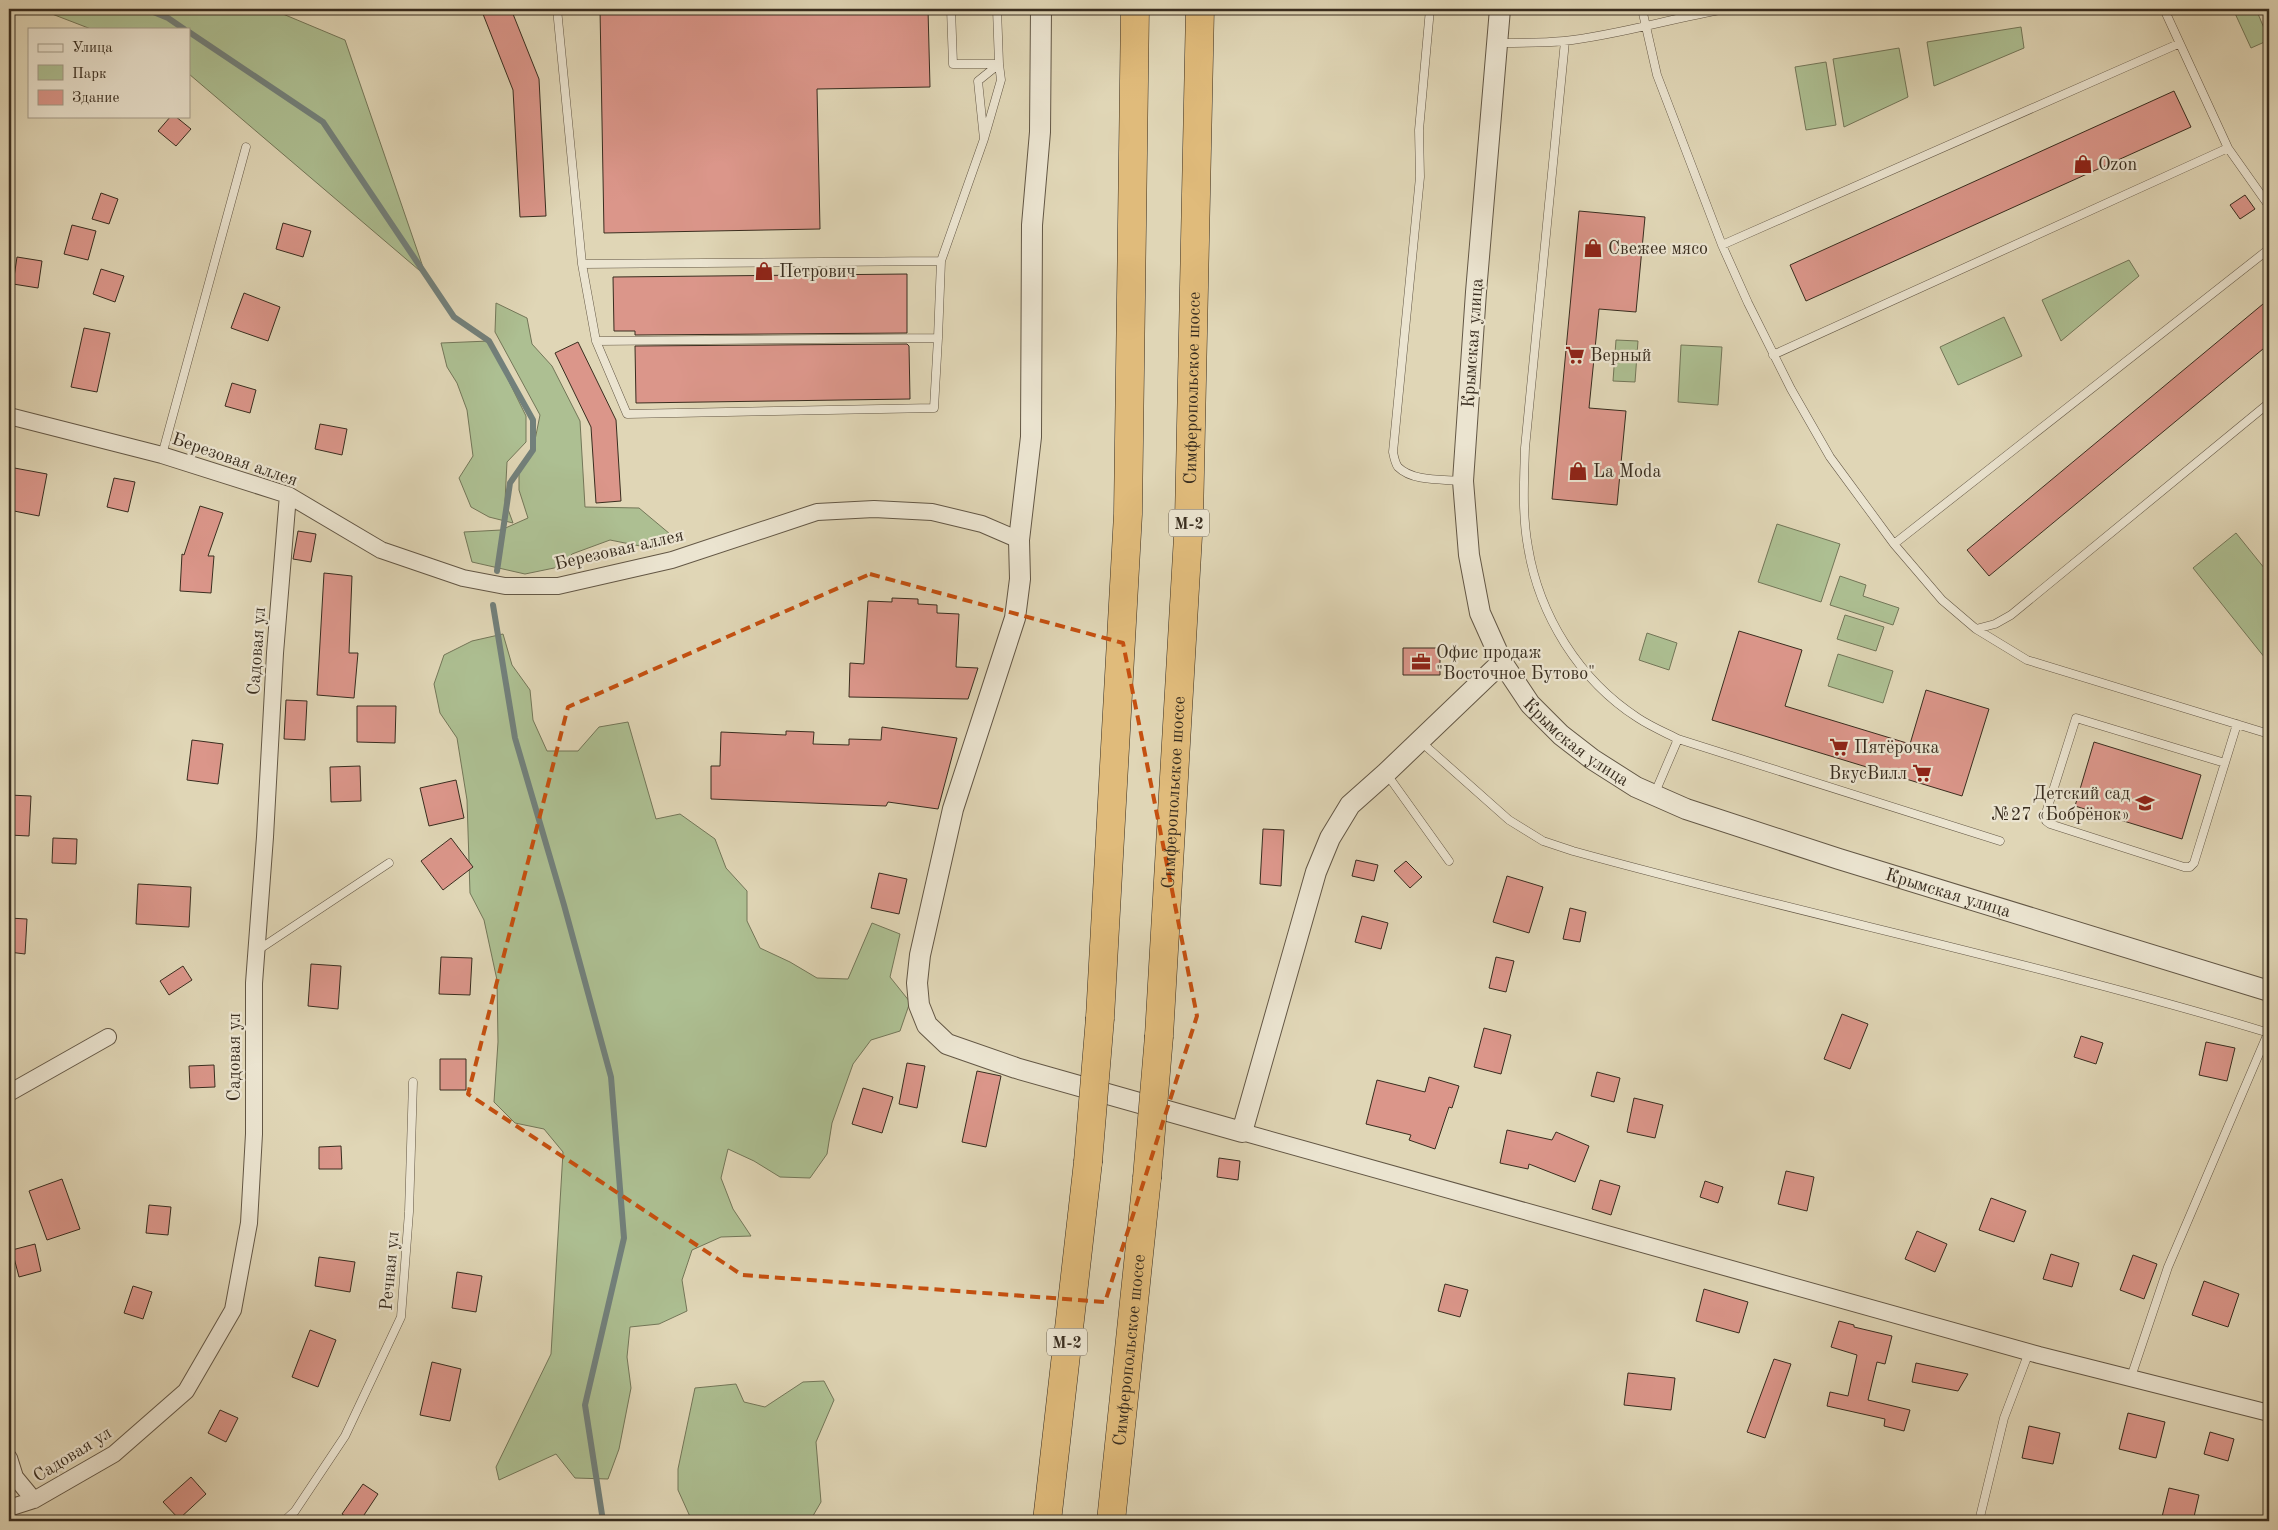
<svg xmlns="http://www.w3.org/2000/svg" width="2278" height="1530" font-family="'Old Standard TT',serif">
<rect width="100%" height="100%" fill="#e0d6b6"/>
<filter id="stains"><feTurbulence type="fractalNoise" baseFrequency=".004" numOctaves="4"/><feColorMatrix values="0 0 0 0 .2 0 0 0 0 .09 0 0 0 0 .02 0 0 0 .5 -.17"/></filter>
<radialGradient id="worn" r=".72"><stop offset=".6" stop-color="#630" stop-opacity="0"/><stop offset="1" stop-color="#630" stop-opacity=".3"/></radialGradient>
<path fill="#adbf92" stroke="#737658" d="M 39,9 L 271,9 L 345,40 L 426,276 L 189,74 L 189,29 L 91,29 Z
M 2233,9 L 2256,9 L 2269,40 L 2251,48 Z
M 2021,27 L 2024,48 L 1934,86 L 1927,42 Z
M 1899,48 L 1908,97 L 1844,127 L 1833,59 Z
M 1826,62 L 1836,125 L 1806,130 L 1795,67 Z
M 2129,260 L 2139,276 L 2061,341 L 2042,300 Z
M 496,303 L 527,318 L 532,344 L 552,366 L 580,421 L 585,507 L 639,508 L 670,534 L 655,549 L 610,540 L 572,554 L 559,567 L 525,574 L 472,562 L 464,532 L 501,530 L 528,518 L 519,490 L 519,466 L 533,450 L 540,415 L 495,332 Z
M 2004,317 L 2022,356 L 1958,385 L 1940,347 Z
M 1616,340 L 1638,341 L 1635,382 L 1613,381 Z
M 489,341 L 526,416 L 526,442 L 507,462 L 505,501 L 513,523 L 489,517 L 471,507 L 459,478 L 473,456 L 467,410 L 457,383 L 447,367 L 441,343 Z
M 1681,345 L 1722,347 L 1718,405 L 1678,402 Z
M 1777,524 L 1840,544 L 1821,602 L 1758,582 Z
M 2236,533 L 2269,574 L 2269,663 L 2193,568 Z
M 1840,576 L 1866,585 L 1863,596 L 1899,608 L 1893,625 L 1830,605 Z
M 1845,615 L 1884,627 L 1876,651 L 1837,639 Z
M 1647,633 L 1677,643 L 1669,670 L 1639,660 Z
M 503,634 L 512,665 L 530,690 L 533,720 L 547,751 L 578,751 L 599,727 L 628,722 L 656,819 L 680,814 L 715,839 L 726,868 L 747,891 L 747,921 L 760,948 L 790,962 L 817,978 L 848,979 L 872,923 L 900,934 L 890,977 L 910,1002 L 900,1031 L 871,1040 L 853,1064 L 832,1123 L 827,1154 L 810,1178 L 780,1177 L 754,1161 L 728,1149 L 721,1178 L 733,1209 L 751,1236 L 721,1237 L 692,1250 L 682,1280 L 687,1311 L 659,1324 L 630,1327 L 627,1357 L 631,1388 L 619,1449 L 608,1479 L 575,1478 L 556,1454 L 499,1480 L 496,1467 L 551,1354 L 563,1152 L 544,1129 L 515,1123 L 494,1102 L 498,1042 L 497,980 L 484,920 L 470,893 L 467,800 L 457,738 L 440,713 L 434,684 L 444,655 L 472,641 Z
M 1838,654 L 1893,671 L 1883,703 L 1828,686 Z
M 824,1381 L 834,1400 L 816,1442 L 821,1502 L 810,1521 L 692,1521 L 678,1490 L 678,1469 L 695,1388 L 736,1384 L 744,1402 L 765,1407 L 803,1382 Z"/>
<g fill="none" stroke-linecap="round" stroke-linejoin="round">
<path stroke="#72807b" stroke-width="6" d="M 146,9 L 168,18 L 184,29
M 189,32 L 323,122 L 454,317 L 489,341 L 533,420 L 533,450 L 510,483 L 497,571
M 493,605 L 515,738 L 564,905 L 611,1077 L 624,1238 L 585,1405 L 603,1521"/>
</g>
<path fill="#db968a" stroke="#392d1f" d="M 481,9 L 511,9 L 539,79 L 546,216 L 520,217 L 513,90 Z
M 600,9 L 928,9 L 930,87 L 817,89 L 820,229 L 604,233 Z
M 2174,91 L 2191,127 L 1806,301 L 1790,265 Z
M 171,116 L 175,116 L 191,129 L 176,146 L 158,131 Z
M 101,193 L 118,199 L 109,224 L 92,219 Z
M 2245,195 L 2255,209 L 2240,219 L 2230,205 Z
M 1579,211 L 1645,217 L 1636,312 L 1599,309 L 1589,408 L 1626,411 L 1617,505 L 1552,499 Z
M 283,223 L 311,231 L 303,257 L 276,249 Z
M 72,225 L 96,231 L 88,260 L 64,254 Z
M 17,257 L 42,261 L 38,288 L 13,284 Z
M 101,269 L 124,276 L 115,302 L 93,294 Z
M 907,274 L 907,333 L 635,335 L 635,331 L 614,331 L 613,277 Z
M 244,293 L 280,307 L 268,341 L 231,328 Z
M 2269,299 L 2269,344 L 1989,576 L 1967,550 Z
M 84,328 L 110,333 L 97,392 L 71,387 Z
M 578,342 L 616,420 L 621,501 L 596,503 L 591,427 L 555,353 Z
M 907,344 L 909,346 L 910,399 L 636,403 L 635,346 Z
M 232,383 L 256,390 L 250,413 L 225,406 Z
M 320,424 L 347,429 L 342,455 L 315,449 Z
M 9,467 L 47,474 L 39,516 L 9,510 Z
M 114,478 L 135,482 L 128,512 L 107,507 Z
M 200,506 L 223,513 L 208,556 L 214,556 L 211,593 L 180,591 L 182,554 L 184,555 Z
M 298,531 L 316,534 L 311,562 L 293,559 Z
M 324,573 L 352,576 L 349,653 L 358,653 L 354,698 L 317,695 Z
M 892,598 L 918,599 L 918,604 L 937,605 L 937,613 L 959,614 L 956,667 L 978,668 L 968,699 L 849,697 L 850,663 L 864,664 L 868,601 L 892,602 Z
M 1739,631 L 1802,650 L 1785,706 L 1910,744 L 1926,690 L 1989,709 L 1962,796 L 1712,720 Z
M 1403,648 L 1440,648 L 1440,675 L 1403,675 Z
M 286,700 L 307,701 L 305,740 L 284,739 Z
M 357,706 L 396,706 L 395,743 L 357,742 Z
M 882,727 L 957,738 L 938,809 L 888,802 L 886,806 L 711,799 L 711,766 L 720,766 L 721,732 L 786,735 L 786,731 L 814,732 L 813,744 L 849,745 L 849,739 L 881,740 Z
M 192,740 L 223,744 L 218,784 L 187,780 Z
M 2094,742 L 2201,775 L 2182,839 L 2075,806 Z
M 360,766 L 361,801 L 331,802 L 330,767 Z
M 456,780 L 464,818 L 429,826 L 420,788 Z
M 9,795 L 31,796 L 29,836 L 9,835 Z
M 1263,829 L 1284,830 L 1281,886 L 1260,884 Z
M 53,838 L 77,839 L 76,864 L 52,863 Z
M 451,838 L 473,867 L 443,890 L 421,861 Z
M 1356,860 L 1378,865 L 1374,881 L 1352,876 Z
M 1406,861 L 1422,877 L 1410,888 L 1394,871 Z
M 879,873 L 907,879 L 899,914 L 871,908 Z
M 1507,876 L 1543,887 L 1529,933 L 1493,922 Z
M 138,884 L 191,887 L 189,927 L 136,924 Z
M 1570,908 L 1586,912 L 1580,942 L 1563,939 Z
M 1362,916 L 1388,923 L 1381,949 L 1355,942 Z
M 9,918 L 27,919 L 25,954 L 9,952 Z
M 441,957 L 472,958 L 470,995 L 439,994 Z
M 1496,957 L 1514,961 L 1506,992 L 1489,988 Z
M 311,964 L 341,966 L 338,1009 L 308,1006 Z
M 183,966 L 192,980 L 169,995 L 160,981 Z
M 1842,1014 L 1868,1024 L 1850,1069 L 1824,1059 Z
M 1484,1028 L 1511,1035 L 1501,1074 L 1474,1067 Z
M 2081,1036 L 2103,1043 L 2096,1064 L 2074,1057 Z
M 2206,1042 L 2235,1048 L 2227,1081 L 2199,1075 Z
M 440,1059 L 466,1059 L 466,1090 L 440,1090 Z
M 907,1063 L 925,1066 L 917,1108 L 899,1104 Z
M 214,1065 L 215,1087 L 190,1088 L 189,1066 Z
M 977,1071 L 1001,1076 L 986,1147 L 962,1142 Z
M 1597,1072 L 1620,1078 L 1614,1102 L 1591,1096 Z
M 1429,1077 L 1459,1086 L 1452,1108 L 1449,1107 L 1435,1149 L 1409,1140 L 1411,1135 L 1366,1124 L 1377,1080 L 1425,1092 Z
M 863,1088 L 893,1097 L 882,1133 L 852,1124 Z
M 1634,1098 L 1663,1105 L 1655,1138 L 1627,1132 Z
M 1507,1130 L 1552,1140 L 1556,1132 L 1589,1146 L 1575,1182 L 1529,1164 L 1528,1169 L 1500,1163 Z
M 341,1146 L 342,1169 L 319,1169 L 319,1147 Z
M 1219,1158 L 1240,1161 L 1238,1180 L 1217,1177 Z
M 1786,1171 L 1814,1177 L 1807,1211 L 1778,1204 Z
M 62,1179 L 80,1229 L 47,1240 L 29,1191 Z
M 1600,1180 L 1620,1186 L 1611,1215 L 1592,1209 Z
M 1705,1181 L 1723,1187 L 1718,1203 L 1700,1197 Z
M 1991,1198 L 2026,1211 L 2014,1242 L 1979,1230 Z
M 149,1205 L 171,1207 L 168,1235 L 146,1233 Z
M 1917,1231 L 1947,1244 L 1935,1272 L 1905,1259 Z
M 35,1244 L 41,1271 L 19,1277 L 12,1250 Z
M 2051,1254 L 2079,1263 L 2072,1287 L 2043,1279 Z
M 2133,1255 L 2157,1264 L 2144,1299 L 2120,1290 Z
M 319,1257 L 355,1262 L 350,1292 L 315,1286 Z
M 457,1272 L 482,1276 L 476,1312 L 452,1308 Z
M 2204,1281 L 2239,1294 L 2228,1327 L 2192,1315 Z
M 1445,1284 L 1468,1290 L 1460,1317 L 1438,1311 Z
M 133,1286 L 152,1292 L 143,1319 L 124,1313 Z
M 1704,1289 L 1748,1302 L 1739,1333 L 1696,1321 Z
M 1839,1321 L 1854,1325 L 1854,1327 L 1892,1336 L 1885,1364 L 1877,1362 L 1868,1400 L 1910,1410 L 1904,1431 L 1884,1426 L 1885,1419 L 1827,1406 L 1830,1392 L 1848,1396 L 1857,1355 L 1831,1347 Z
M 310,1330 L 336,1340 L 318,1387 L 292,1377 Z
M 1774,1359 L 1791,1364 L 1765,1438 L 1747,1432 Z
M 432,1362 L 461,1369 L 450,1421 L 420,1415 Z
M 1916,1363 L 1968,1374 L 1958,1391 L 1912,1382 Z
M 1628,1373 L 1675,1378 L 1671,1410 L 1624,1405 Z
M 220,1410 L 238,1418 L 226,1442 L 208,1433 Z
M 2128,1413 L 2165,1422 L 2156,1458 L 2119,1449 Z
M 2029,1426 L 2060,1433 L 2053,1464 L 2022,1458 Z
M 2210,1432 L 2234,1439 L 2228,1461 L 2204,1454 Z
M 191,1477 L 206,1494 L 179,1519 L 163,1502 Z
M 363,1484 L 378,1494 L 360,1521 L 352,1521 L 342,1514 Z
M 2169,1488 L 2199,1495 L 2193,1521 L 2161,1521 Z"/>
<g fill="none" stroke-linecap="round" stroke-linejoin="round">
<g stroke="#635745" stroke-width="9">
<path id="service" d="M 557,9 L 582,264 L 941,261 L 984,139
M 951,9 L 953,64 L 999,64 L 997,9
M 1430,9 L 1419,130 L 1420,177 L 1393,452 C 1394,457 1395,463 1398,467 C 1413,482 1443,479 1463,481
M 1642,9 L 1657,75 L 1722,245 L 1748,303 L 1791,389 L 1830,457 L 1894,544 L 1942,600 L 1976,629 L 2027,660 L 2269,734
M 2164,9 L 2228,148 L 2269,206
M 1565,41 L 1525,448 C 1524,481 1522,514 1528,547 C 1539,615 1579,680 1638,718 C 1650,726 1664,732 1678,739 L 2000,841
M 1499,43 C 1521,43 1543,43 1564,41 C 1619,35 1672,18 1726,9
M 999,64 L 1001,80 L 984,139 L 978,81 Z
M 1722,245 L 2178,44
M 582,264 L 596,341 L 938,338 L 941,261
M 596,341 L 627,414 L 934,408 L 938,338
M 1773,355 L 2228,148
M 162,455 L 246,147
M 1894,544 L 2269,249
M 1976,629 L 1995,624 L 2011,615 L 2269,403
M 1420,741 L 1509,820 L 1543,841 L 1573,851 C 1804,915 2040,963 2269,1033
M 2225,763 L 2076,718 L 2045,816 L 2046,821 L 2050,824 L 2184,867 L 2190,867 L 2194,863 L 2237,724
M 1386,773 L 1449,861
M 1654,795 L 1678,739
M 258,950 L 389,863
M 2131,1377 L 2168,1267 L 2268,1033
M 284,1521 L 295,1511 L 345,1436 L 401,1317 L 409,1212 L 413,1082
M 1979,1521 L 2004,1418 L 2029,1352"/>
</g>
<g stroke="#635745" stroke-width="18">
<path id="minor" d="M 9,416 L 162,455 L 288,495 L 381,550 L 463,578 L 505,586 L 558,586 L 672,560 L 817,512 L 874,509 L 932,512 L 982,524 L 1019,540
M 9,1093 L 108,1037
M 1242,1132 L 2039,1355 L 2269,1413
M 9,1458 L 15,1477 L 34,1500
M 9,1508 L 34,1500 L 114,1454 L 186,1391 L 233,1310 L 249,1223 L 254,1134 L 254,983 L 265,837 L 275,653 L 288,495"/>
</g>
<g stroke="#635745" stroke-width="22">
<g id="tertiary">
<path d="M 1041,9 L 1040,132 L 1032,225 L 1031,437 L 1019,540 L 1020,579 L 1015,618 L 953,809 L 920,955 L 917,983 L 919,1005 L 927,1025 L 947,1044 L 1016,1068 L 1242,1132 L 1316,872 L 1330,838 L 1350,805 L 1386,773 L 1502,662"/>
<path id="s1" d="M 1500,9 L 1476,292 L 1463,481 L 1469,555 L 1480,613 L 1502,662 L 1530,704 L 1561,735 L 1592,759 L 1636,787 L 1686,809 L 1839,859 L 2269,991"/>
</g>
</g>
<g stroke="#392d1f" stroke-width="29">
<g id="motorway">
<path d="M 1100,1018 L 1128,514 L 1135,9"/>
<path id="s2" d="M 1159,1036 L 1189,519 L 1200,9"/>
<path d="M 1047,1521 L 1088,1162"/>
<path id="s3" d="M 1111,1521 L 1147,1178"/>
</g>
</g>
<use href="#service" stroke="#ebe4d0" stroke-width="8"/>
<use href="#minor" stroke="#ebe4d0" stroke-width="16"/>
<use href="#tertiary" stroke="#ebe4d0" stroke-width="20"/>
<use href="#motorway" stroke="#e0bb7b" stroke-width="28"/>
<g stroke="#392d1f" stroke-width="29" stroke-linecap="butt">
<path id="motorway-bridge" d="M 1088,1162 L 1100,1018
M 1147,1178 L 1159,1036"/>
</g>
<use href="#motorway-bridge" stroke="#e0bb7b" stroke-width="28"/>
</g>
<path fill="none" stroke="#c55010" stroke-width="4" stroke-dasharray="10 6" stroke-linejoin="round" d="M 870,574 L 1123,643 L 1197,1016 L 1105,1302 L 742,1275 L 468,1094 L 568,707 Z"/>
<defs>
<g id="shop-bare" transform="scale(1.5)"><path d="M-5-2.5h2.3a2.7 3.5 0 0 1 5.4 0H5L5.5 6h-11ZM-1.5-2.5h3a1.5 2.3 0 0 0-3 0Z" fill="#8f2418" stroke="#ebe4d0" stroke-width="2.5" paint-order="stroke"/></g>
<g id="supermarket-bare" transform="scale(1.5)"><path d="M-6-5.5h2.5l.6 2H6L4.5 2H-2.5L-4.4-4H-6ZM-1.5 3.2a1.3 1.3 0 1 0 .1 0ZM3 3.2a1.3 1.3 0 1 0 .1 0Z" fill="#8f2418" stroke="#ebe4d0" stroke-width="2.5" paint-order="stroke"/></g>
<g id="office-bare" transform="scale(1.5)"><path d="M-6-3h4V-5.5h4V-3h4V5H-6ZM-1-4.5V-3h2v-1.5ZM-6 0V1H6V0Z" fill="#8f2418" stroke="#ebe4d0" stroke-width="2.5" paint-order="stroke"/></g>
<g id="school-bare" transform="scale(1.5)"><path d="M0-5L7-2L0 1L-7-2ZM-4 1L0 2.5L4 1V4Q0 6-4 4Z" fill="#8f2418" stroke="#ebe4d0" stroke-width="2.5" paint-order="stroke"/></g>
</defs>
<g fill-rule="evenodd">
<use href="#shop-bare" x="2083" y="164"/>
<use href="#shop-bare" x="1593" y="248"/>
<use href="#shop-bare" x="764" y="271"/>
<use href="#supermarket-bare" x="1575" y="355"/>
<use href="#shop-bare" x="1578" y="471"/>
<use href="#office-bare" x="1421" y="662"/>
<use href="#supermarket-bare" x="1839" y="747"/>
<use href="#supermarket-bare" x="1922" y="773"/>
<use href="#school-bare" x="2145" y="803"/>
</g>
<g text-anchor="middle" stroke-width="4.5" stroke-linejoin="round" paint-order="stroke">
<g fill="#ebe4d0" stroke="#6e6454" stroke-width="1">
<rect x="1169" y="509.5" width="40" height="27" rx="4"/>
<rect x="1047" y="1328.5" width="40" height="27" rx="4"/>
</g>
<g font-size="16" font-weight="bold" fill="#392d1f">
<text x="1189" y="529">М-2</text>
<text x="1067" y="1348">М-2</text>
</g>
<g font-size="18" fill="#392d1f" stroke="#ebe4d0" text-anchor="start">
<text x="2098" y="170">Ozon</text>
<text x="1608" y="254">Свежее мясо</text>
<text x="779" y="277">Петрович</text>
<text x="1590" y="361">Верный</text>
<text x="1593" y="477">La Moda</text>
<text x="1436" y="658">Офис продаж<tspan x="1436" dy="21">"Восточное Бутово"</tspan></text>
<text x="1854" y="753">Пятёрочка</text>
<text x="1907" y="779" text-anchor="end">ВкусВилл</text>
<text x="2130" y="799" text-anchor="end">Детский сад<tspan x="2130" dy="21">№27 «Бобрёнок»</tspan></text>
</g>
<g font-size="18" fill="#392d1f" stroke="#ebe4d0">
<text transform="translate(1472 343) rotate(-86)" y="6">Крымская улица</text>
<text dy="6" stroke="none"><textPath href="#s2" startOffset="649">Симферопольское шоссе</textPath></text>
<text transform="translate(235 459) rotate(19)" y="6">Березовая аллея</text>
<text transform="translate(619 549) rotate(-13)" y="6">Березовая аллея</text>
<text transform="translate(256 651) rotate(-86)" y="6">Садовая ул</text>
<text dy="6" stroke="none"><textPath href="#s1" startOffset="771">Крымская улица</textPath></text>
<text dy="6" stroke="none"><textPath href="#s2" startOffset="244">Симферопольское шоссе</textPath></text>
<text dy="6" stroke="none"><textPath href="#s1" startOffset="1176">Крымская улица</textPath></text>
<text transform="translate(234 1057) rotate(-90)" y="6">Садовая ул</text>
<text transform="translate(389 1271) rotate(-85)" y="6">Речная ул</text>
<text dy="6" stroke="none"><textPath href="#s3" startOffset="172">Симферопольское шоссе</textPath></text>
<text transform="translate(72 1454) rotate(-32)" y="6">Садовая ул</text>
</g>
</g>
<rect width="2278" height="1530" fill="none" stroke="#e0d6b6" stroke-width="30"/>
<rect x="10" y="10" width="2258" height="1510" fill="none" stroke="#392d1f" stroke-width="2.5"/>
<rect x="15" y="15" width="2248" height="1500" fill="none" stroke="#392d1f"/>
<rect x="28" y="28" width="162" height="90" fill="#ebe4d0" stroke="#a49b89"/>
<rect x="38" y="44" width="25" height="8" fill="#ebe4d0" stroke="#a49b89"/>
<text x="72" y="52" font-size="15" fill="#392d1f">Улица</text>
<rect x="38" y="65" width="25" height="15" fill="#adbf92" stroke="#a49b89"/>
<text x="72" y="78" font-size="15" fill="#392d1f">Парк</text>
<rect x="38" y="90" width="25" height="15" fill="#db968a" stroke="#a49b89"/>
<text x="72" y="102" font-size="15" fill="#392d1f">Здание</text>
<rect width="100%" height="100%" filter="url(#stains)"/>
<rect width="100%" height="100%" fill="url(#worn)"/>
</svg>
